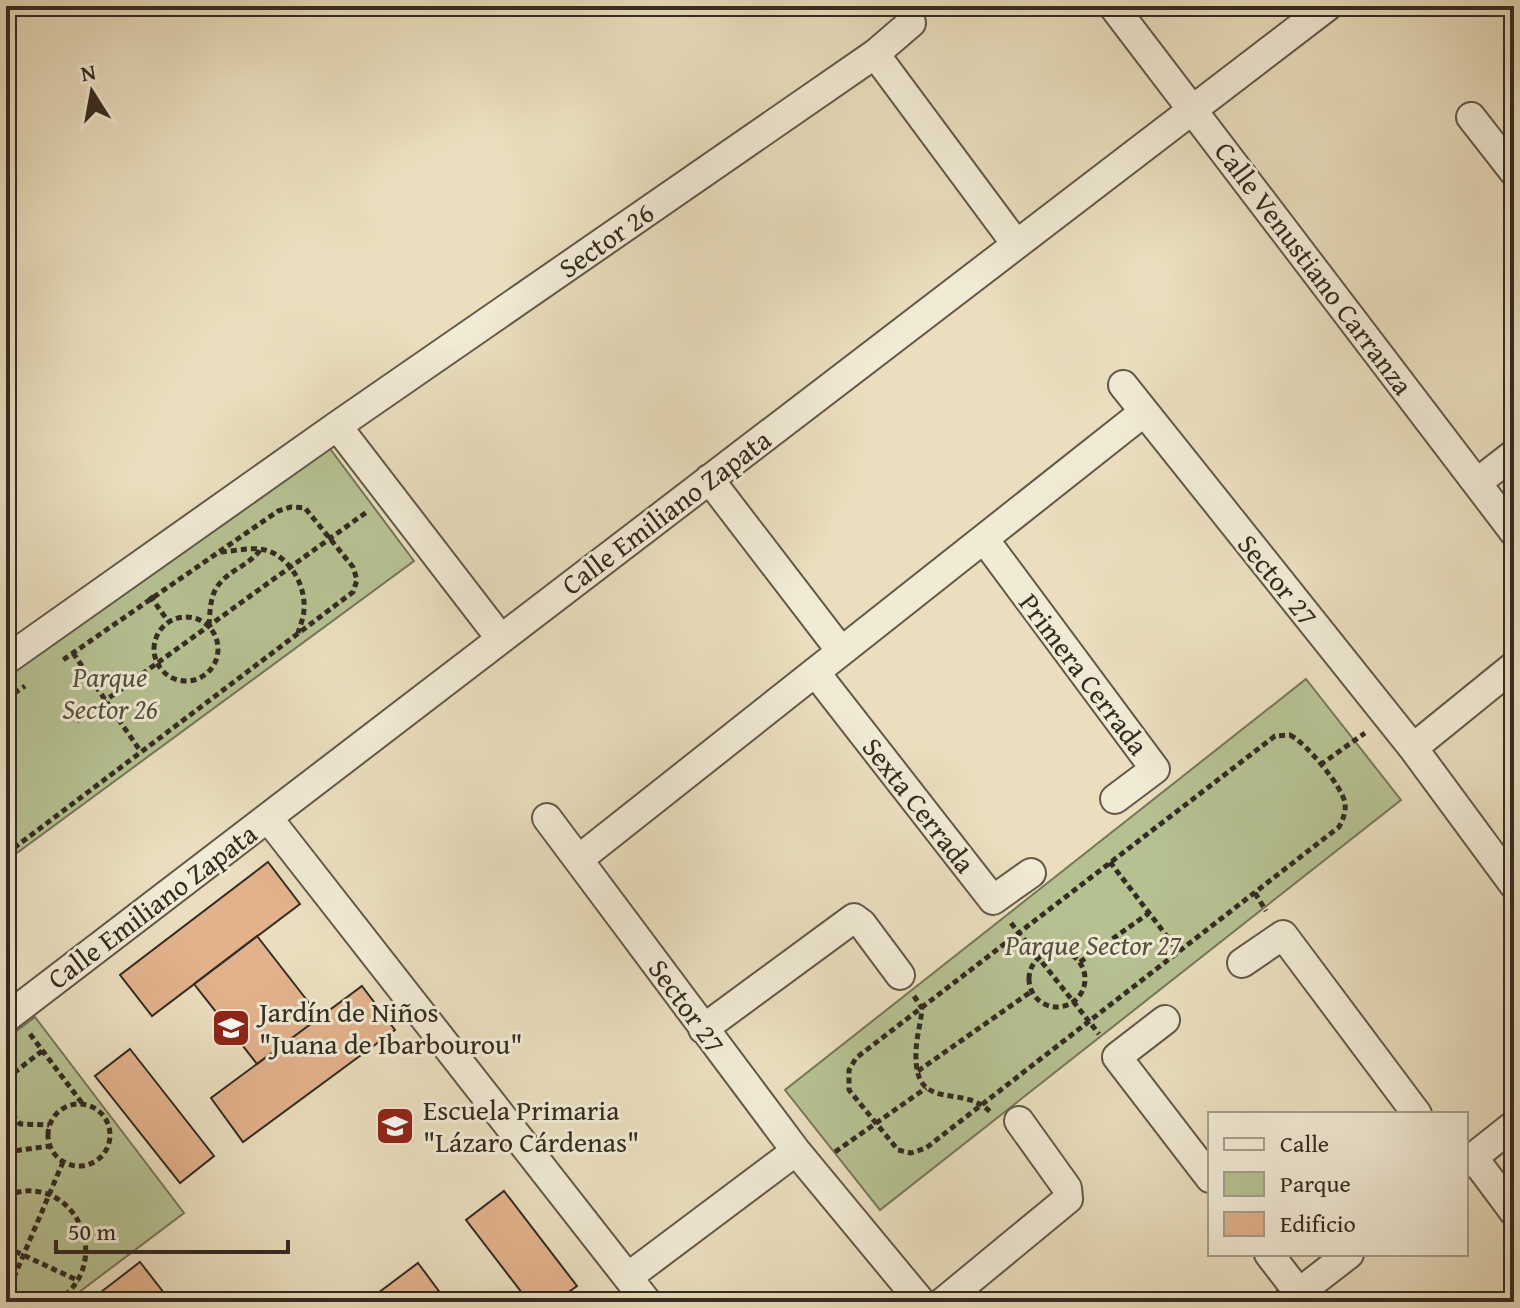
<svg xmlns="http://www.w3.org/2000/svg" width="1520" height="1308" font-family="'Gentium Book Plus',serif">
<rect width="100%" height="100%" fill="#eadebe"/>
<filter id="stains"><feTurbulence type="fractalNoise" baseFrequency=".0025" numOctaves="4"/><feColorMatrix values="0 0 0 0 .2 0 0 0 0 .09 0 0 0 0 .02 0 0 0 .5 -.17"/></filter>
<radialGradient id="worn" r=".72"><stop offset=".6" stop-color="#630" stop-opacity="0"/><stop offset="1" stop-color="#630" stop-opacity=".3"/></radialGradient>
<path fill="#b6c192" stroke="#75765a" stroke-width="2" d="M 325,442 L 414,561 L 6,861 L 6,677 Z
M 1306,679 L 1401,800 L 880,1210 L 785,1090 Z
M 35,1017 L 184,1213 L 66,1302 L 6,1302 L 6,1039 Z"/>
<path fill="#e2b28d" stroke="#342b22" stroke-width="2" d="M 268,862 L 300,904 L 152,1016 L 120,975 Z
M 257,936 L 320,1017 L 257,1064 L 194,984 Z
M 362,986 L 395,1030 L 243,1142 L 211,1098 Z
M 130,1049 L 214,1156 L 180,1183 L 95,1076 Z
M 504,1191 L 577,1286 L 555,1302 L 529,1302 L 466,1220 Z
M 140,1262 L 171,1302 L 88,1302 Z
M 418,1263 L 447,1302 L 366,1302 Z"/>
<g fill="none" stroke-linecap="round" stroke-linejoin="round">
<g stroke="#625849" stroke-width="32">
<path id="street" d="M 1113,6 L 1514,532
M 875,54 L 1016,244
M 1471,117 L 1514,172
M 1123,385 L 1413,748 L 1514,885
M 337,426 L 501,639
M 709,479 L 841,651
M 1478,482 L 1514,454
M 984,539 L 1155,769 L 1115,799
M 6,660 L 337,426 L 875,54 L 911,23
M 815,672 L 993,900 L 1031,873
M 1413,748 L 1514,666
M 268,818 L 647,1302
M 547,818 L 796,1151 L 921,1302
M 579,859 L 1144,412
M 1242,963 L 1283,935 L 1417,1114
M 6,1018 L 1328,6
M 1165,1020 L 1117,1057 L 1210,1178
M 703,1029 L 854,918 L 862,924 L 900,975
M 1473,1157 L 1514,1212
M 1466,1163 L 1514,1125
M 1269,1254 L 1299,1293
M 628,1277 L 796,1151
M 943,1302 L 1068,1199 L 1067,1188 L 1019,1121
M 1287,1302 L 1349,1254"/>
</g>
<path stroke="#342b22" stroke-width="5" stroke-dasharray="6 4" stroke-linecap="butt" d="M 221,552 C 233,551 247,548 259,549 C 286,551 306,583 304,609 C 304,617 300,626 298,633
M 150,596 L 168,621
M154 649a32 32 0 1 1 64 0a32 32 0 1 1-64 0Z
M 209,625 C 210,613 210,597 217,587 C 228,570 249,566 261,549
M 73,653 L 141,752
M 6,699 L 25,686
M 77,721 L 368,511
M 1290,735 C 1306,743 1342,786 1345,803 C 1346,813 1343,819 1339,827 L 926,1148 L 911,1153 L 898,1150 L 849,1090 L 849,1070 L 856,1058 L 1275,736 Z
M 1320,765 L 1365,733
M 6,854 L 353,592 L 357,580 L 353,567 L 305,508 L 291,507 L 278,511 L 60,662
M 1110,862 L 1179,952
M 1255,893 L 1266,911
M 1011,923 L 1099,1034
M1029 979a28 28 0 1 1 56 0a28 28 0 1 1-56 0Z
M 1080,962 L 1149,913
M 914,996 L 922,1008 C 921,1023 916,1038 916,1053 C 914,1115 964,1082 991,1113
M 30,1034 L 82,1103
M 918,1071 L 1032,991
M 6,1079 L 42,1051
M48 1135a31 31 0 1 1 62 0a31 31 0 1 1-62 0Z
M 6,1106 L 20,1124 L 49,1125
M 6,1152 L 50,1146
M 835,1152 L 926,1088
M 6,1196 C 72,1168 119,1262 56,1302
M 6,1247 L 79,1281
M 6,1296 L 63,1162"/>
<use href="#street" stroke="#f1ead5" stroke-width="28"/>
</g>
<defs>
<g id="school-square" transform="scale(2)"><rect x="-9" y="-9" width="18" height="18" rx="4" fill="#8f2418" stroke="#f1ead5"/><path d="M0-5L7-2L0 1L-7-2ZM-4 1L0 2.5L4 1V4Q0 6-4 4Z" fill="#fff"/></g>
</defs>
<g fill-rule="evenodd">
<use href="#school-square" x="231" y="1028"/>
<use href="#school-square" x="395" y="1126"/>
</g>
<g text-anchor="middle" stroke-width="6" stroke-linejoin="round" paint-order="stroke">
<g font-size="28" fill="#342b22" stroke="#f1ead5">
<text transform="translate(606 240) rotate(-35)" y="10">Sector 26</text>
<text transform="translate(1314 268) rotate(53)" y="10">Calle Venustiano Carranza</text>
<text transform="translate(666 512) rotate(-37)" y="10">Calle Emiliano Zapata</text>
<text transform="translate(1278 580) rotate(51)" y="10">Sector 27</text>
<text transform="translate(1084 674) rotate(53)" y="10">Primera Cerrada</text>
<text transform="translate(919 805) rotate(52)" y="10">Sexta Cerrada</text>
<text transform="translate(152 906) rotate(-37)" y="10">Calle Emiliano Zapata</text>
<text transform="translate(687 1006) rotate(54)" y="10">Sector 27</text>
</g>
<g font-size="28" font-style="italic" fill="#54503e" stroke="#f1ead5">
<text x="110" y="687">Parque<tspan x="110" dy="32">Sector 26</tspan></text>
<text x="1093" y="955">Parque Sector 27</text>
</g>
<g font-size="28" fill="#342b22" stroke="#f1ead5" text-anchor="start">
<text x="259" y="1022">Jardín de Niños<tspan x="259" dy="32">"Juana de Ibarbourou"</tspan></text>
<text x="423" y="1120">Escuela Primaria<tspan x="423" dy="32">"Lázaro Cárdenas"</tspan></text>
</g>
</g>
<rect width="1520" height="1308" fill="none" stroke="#eadebe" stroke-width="32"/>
<rect x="8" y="8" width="1504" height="1292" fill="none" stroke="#342b22" stroke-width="4"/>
<rect x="16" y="16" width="1488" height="1276" fill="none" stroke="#342b22" stroke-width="2"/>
<rect x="1208" y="1112" width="260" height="144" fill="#f1ead5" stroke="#a59e8d" stroke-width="2"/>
<rect x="1224" y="1138" width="40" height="12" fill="#f1ead5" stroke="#a59e8d" stroke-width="2"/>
<text x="1280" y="1152" font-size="24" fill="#342b22">Calle</text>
<rect x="1224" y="1172" width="40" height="24" fill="#b6c192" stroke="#a59e8d" stroke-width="2"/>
<text x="1280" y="1192" font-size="24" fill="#342b22">Parque</text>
<rect x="1224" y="1212" width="40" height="24" fill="#e2b28d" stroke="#a59e8d" stroke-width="2"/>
<text x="1280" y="1232" font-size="24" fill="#342b22">Edificio</text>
<g transform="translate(92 92) rotate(349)" stroke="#f1ead5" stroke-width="6" paint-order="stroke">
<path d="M0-6L14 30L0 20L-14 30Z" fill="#342b22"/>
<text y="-12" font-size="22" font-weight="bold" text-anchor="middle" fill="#342b22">N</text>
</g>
<path d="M56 1240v12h232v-12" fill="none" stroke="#342b22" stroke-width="4"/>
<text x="68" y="1240" font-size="24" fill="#342b22" stroke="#f1ead5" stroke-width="6" paint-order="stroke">50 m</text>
<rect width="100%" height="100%" filter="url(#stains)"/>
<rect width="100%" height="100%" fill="url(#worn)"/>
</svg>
